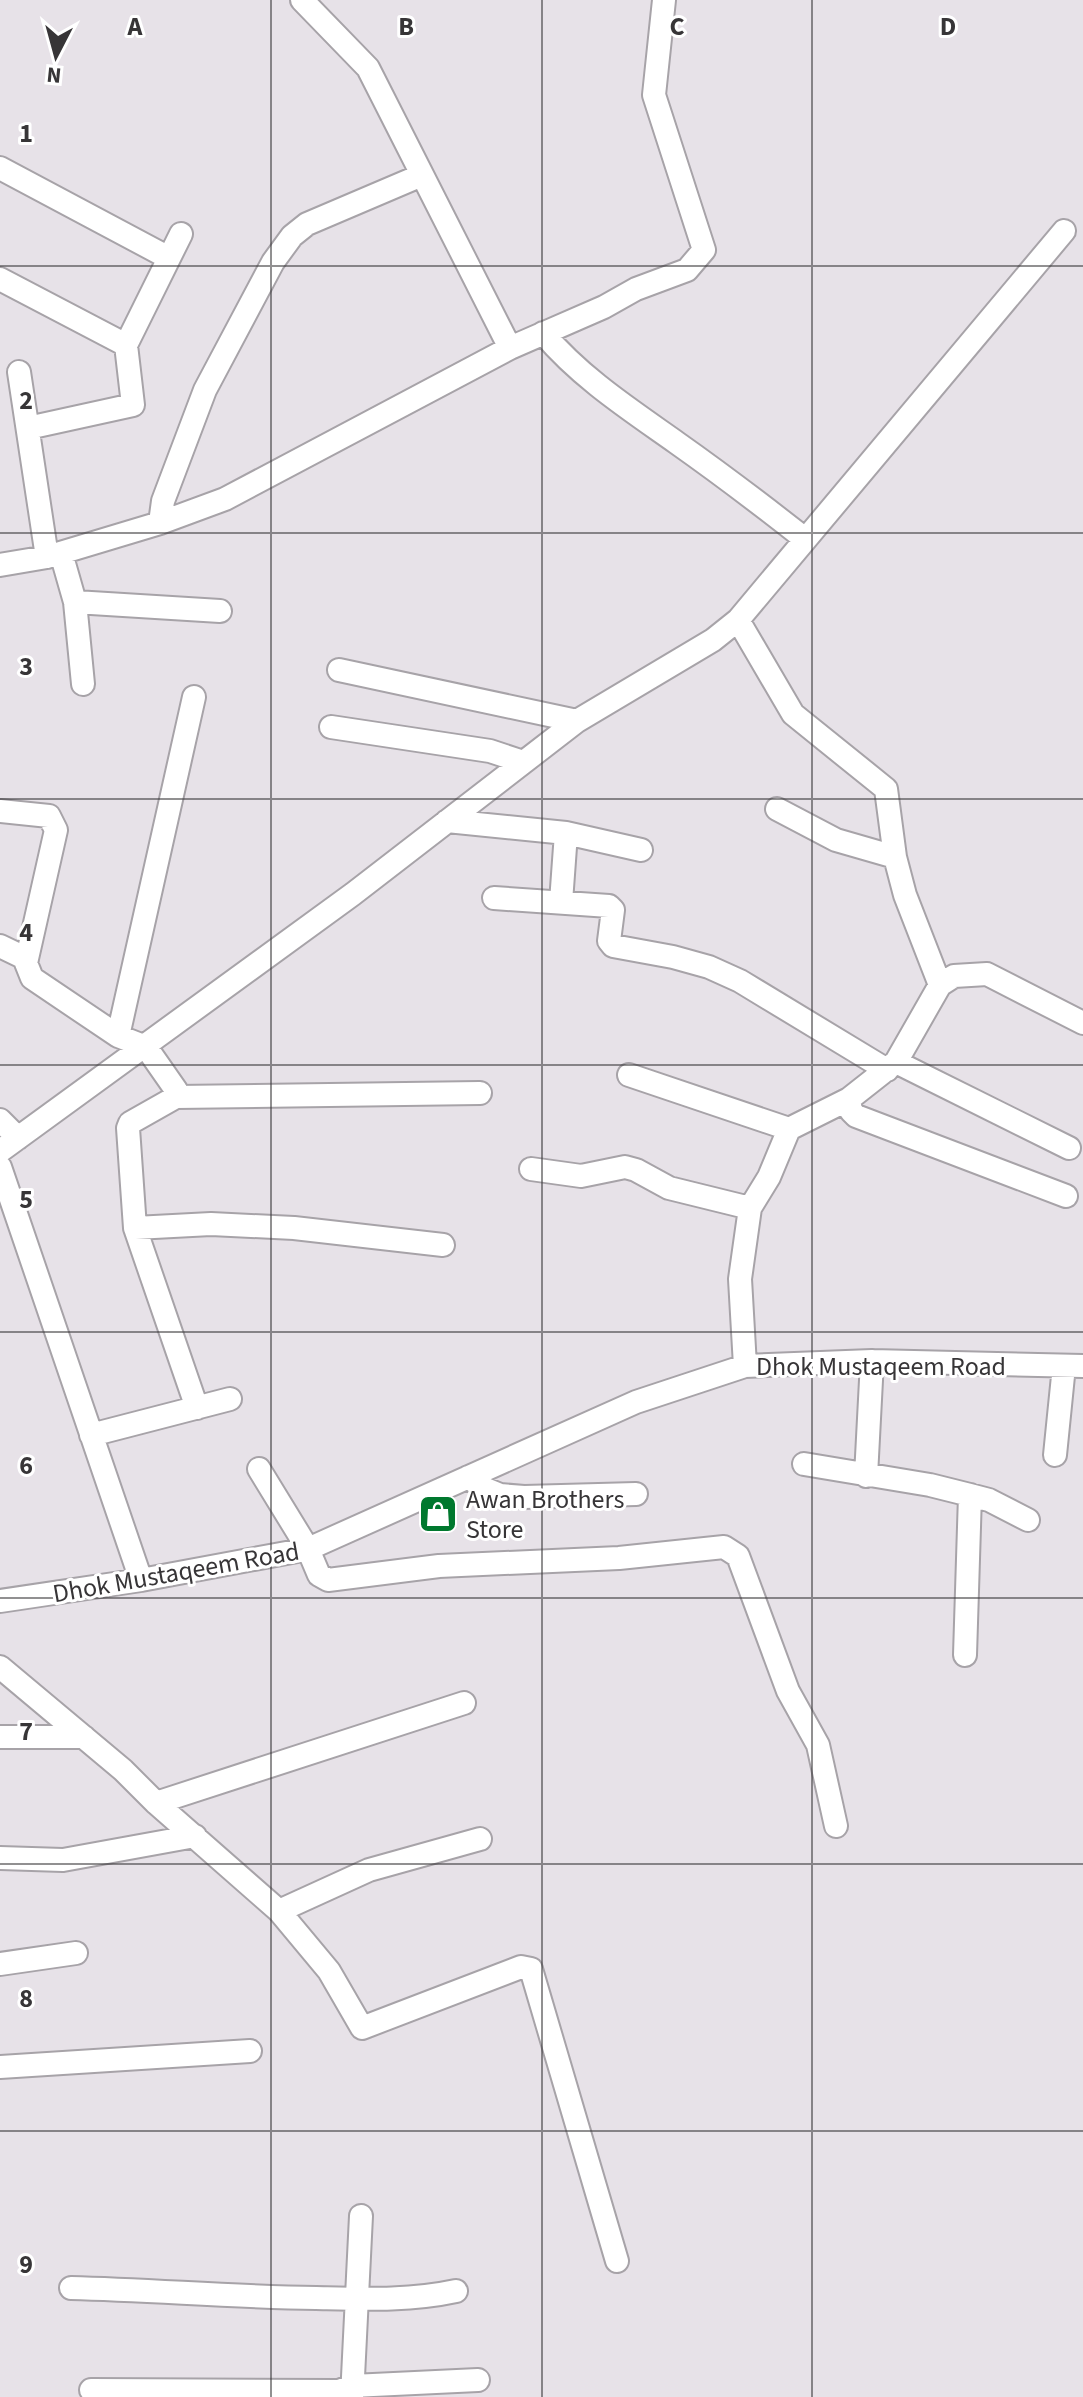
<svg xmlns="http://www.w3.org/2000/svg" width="1083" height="2397" font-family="'Source Sans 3',sans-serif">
<rect width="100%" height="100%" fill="#e7e2e8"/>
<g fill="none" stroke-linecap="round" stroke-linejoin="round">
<g stroke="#a7a3a8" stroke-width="26">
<path id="minor" d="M 302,0 L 368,68 L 510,348
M 0,168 L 169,258
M 0,279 L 126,345 L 133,405 L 28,428
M 543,333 C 581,378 629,409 677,443 C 721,474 763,506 805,539
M 126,345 L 181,234
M 19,372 L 47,557
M 160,523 L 163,501 L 205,390 L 273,262 L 292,236 L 307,224 L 422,175
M 61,553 L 75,602 L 83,684
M 0,565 L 47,557 L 160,523 L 225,499 L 510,348 L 604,307 L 636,289 L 687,270 L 704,250 L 654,95 L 664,0
M 75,602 L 220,611
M 738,620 L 793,714 L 886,789 L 895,857 L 905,895 L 940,985
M 339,670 L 577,721
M 194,697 L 118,1036 L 146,1047 L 176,1090 L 176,1097 L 130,1123 L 128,1128 L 135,1228 L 197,1408
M 331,727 L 490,751 L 523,762
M 777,809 L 836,840 L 895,857
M 0,811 L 49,816 L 56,830 L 26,963 L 32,978 L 118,1036
M 447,821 L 566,833 L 641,850
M 494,898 L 609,906 L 613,910 L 609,941 L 613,946 L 673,957 L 709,967 L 740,981 L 887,1070
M 561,902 L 566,833
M 0,946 L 27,959
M 896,1062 L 1069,1148
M 629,1075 L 789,1129
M 176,1097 L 480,1093
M 849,1099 L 851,1111 L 856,1116 L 1066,1196
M 0,1120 L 18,1138
M 0,1151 L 353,894 L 577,721 L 713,640 L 738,620 L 1064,231
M 0,1167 L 141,1580
M 531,1169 L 581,1176 L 625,1167 L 636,1170 L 669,1188 L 750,1208
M 135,1228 L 211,1224 L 294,1228 L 443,1245
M 745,1366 L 740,1279 L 750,1208 L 769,1177 L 789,1129 L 849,1099 L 896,1062 L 940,985 L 954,976 L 987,974 L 1083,1023
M 91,1435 L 230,1399
M 1055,1455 L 1064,1366
M 804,1464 L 930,1485 L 970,1495 L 989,1500 L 1028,1520
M 259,1469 L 308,1549 L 319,1575 L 328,1580 L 439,1566 L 619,1558 L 724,1547 L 738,1556 L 788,1691 L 818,1745 L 836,1826
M 866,1476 L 872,1361
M 468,1477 L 483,1488 L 500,1495 L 524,1497 L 636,1494
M 0,1601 L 141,1580 L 308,1549 L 636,1402 L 745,1366 L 872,1361 L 1083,1366
M 965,1655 L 970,1495
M 0,1667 L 123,1770 L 156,1803 L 279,1911 L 329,1971 L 362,2028 L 521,1967 L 531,1969 L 617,2261
M 0,1737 L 84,1737
M 156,1803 L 464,1703
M 0,1858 L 63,1860 L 195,1836
M 279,1911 L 369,1870 L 480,1839
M 0,1964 L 76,1953
M 0,2067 L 250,2051
M 71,2288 C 153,2290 234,2297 316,2298 C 363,2299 410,2301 456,2291
M 91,2390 L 339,2391 L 352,2386 L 478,2380
M 352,2397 L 361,2216"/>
</g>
<use href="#minor" stroke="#fff" stroke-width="22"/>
</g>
<path fill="none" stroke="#373537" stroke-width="2" stroke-opacity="0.55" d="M 271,0 L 271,2397M 542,0 L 542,2397M 812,0 L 812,2397M 0,266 L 1083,266M 0,533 L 1083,533M 0,799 L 1083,799M 0,1065 L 1083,1065M 0,1332 L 1083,1332M 0,1598 L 1083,1598M 0,1864 L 1083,1864M 0,2131 L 1083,2131"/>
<defs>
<g id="shop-square" transform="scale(2)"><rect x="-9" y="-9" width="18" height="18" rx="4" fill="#00782e" stroke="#fff"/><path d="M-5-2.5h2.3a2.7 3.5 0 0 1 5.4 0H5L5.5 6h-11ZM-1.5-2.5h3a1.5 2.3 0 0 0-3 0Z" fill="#fff"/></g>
</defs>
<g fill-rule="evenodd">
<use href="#shop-square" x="438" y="1514"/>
</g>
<g text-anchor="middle" stroke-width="6" stroke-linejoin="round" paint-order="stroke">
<g font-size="26" fill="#373537" stroke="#fff">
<text x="881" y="1375">Dhok Mustaqeem Road</text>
<text transform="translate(176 1572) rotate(-10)" y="9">Dhok Mustaqeem Road</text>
</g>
<g font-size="26" fill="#373537" stroke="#fff" text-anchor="start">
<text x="466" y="1508">Awan Brothers<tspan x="466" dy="30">Store</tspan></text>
</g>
</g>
<g font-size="26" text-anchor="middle" font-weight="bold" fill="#373537" stroke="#fff" stroke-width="6" stroke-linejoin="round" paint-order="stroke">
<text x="135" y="35">A</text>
<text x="406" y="35">B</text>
<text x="677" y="35">C</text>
<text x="948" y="35">D</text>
<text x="26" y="142">1</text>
<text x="26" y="409">2</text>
<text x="26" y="675">3</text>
<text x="26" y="941">4</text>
<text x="26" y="1208">5</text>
<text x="26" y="1474">6</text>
<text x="26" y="1740">7</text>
<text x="26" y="2007">8</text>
<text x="26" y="2273">9</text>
</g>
<g transform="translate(56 56) rotate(186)" stroke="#ffffff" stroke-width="6" paint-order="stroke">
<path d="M0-6L14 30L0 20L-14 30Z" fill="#373537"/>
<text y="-12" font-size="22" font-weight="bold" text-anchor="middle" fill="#373537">N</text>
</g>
</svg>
